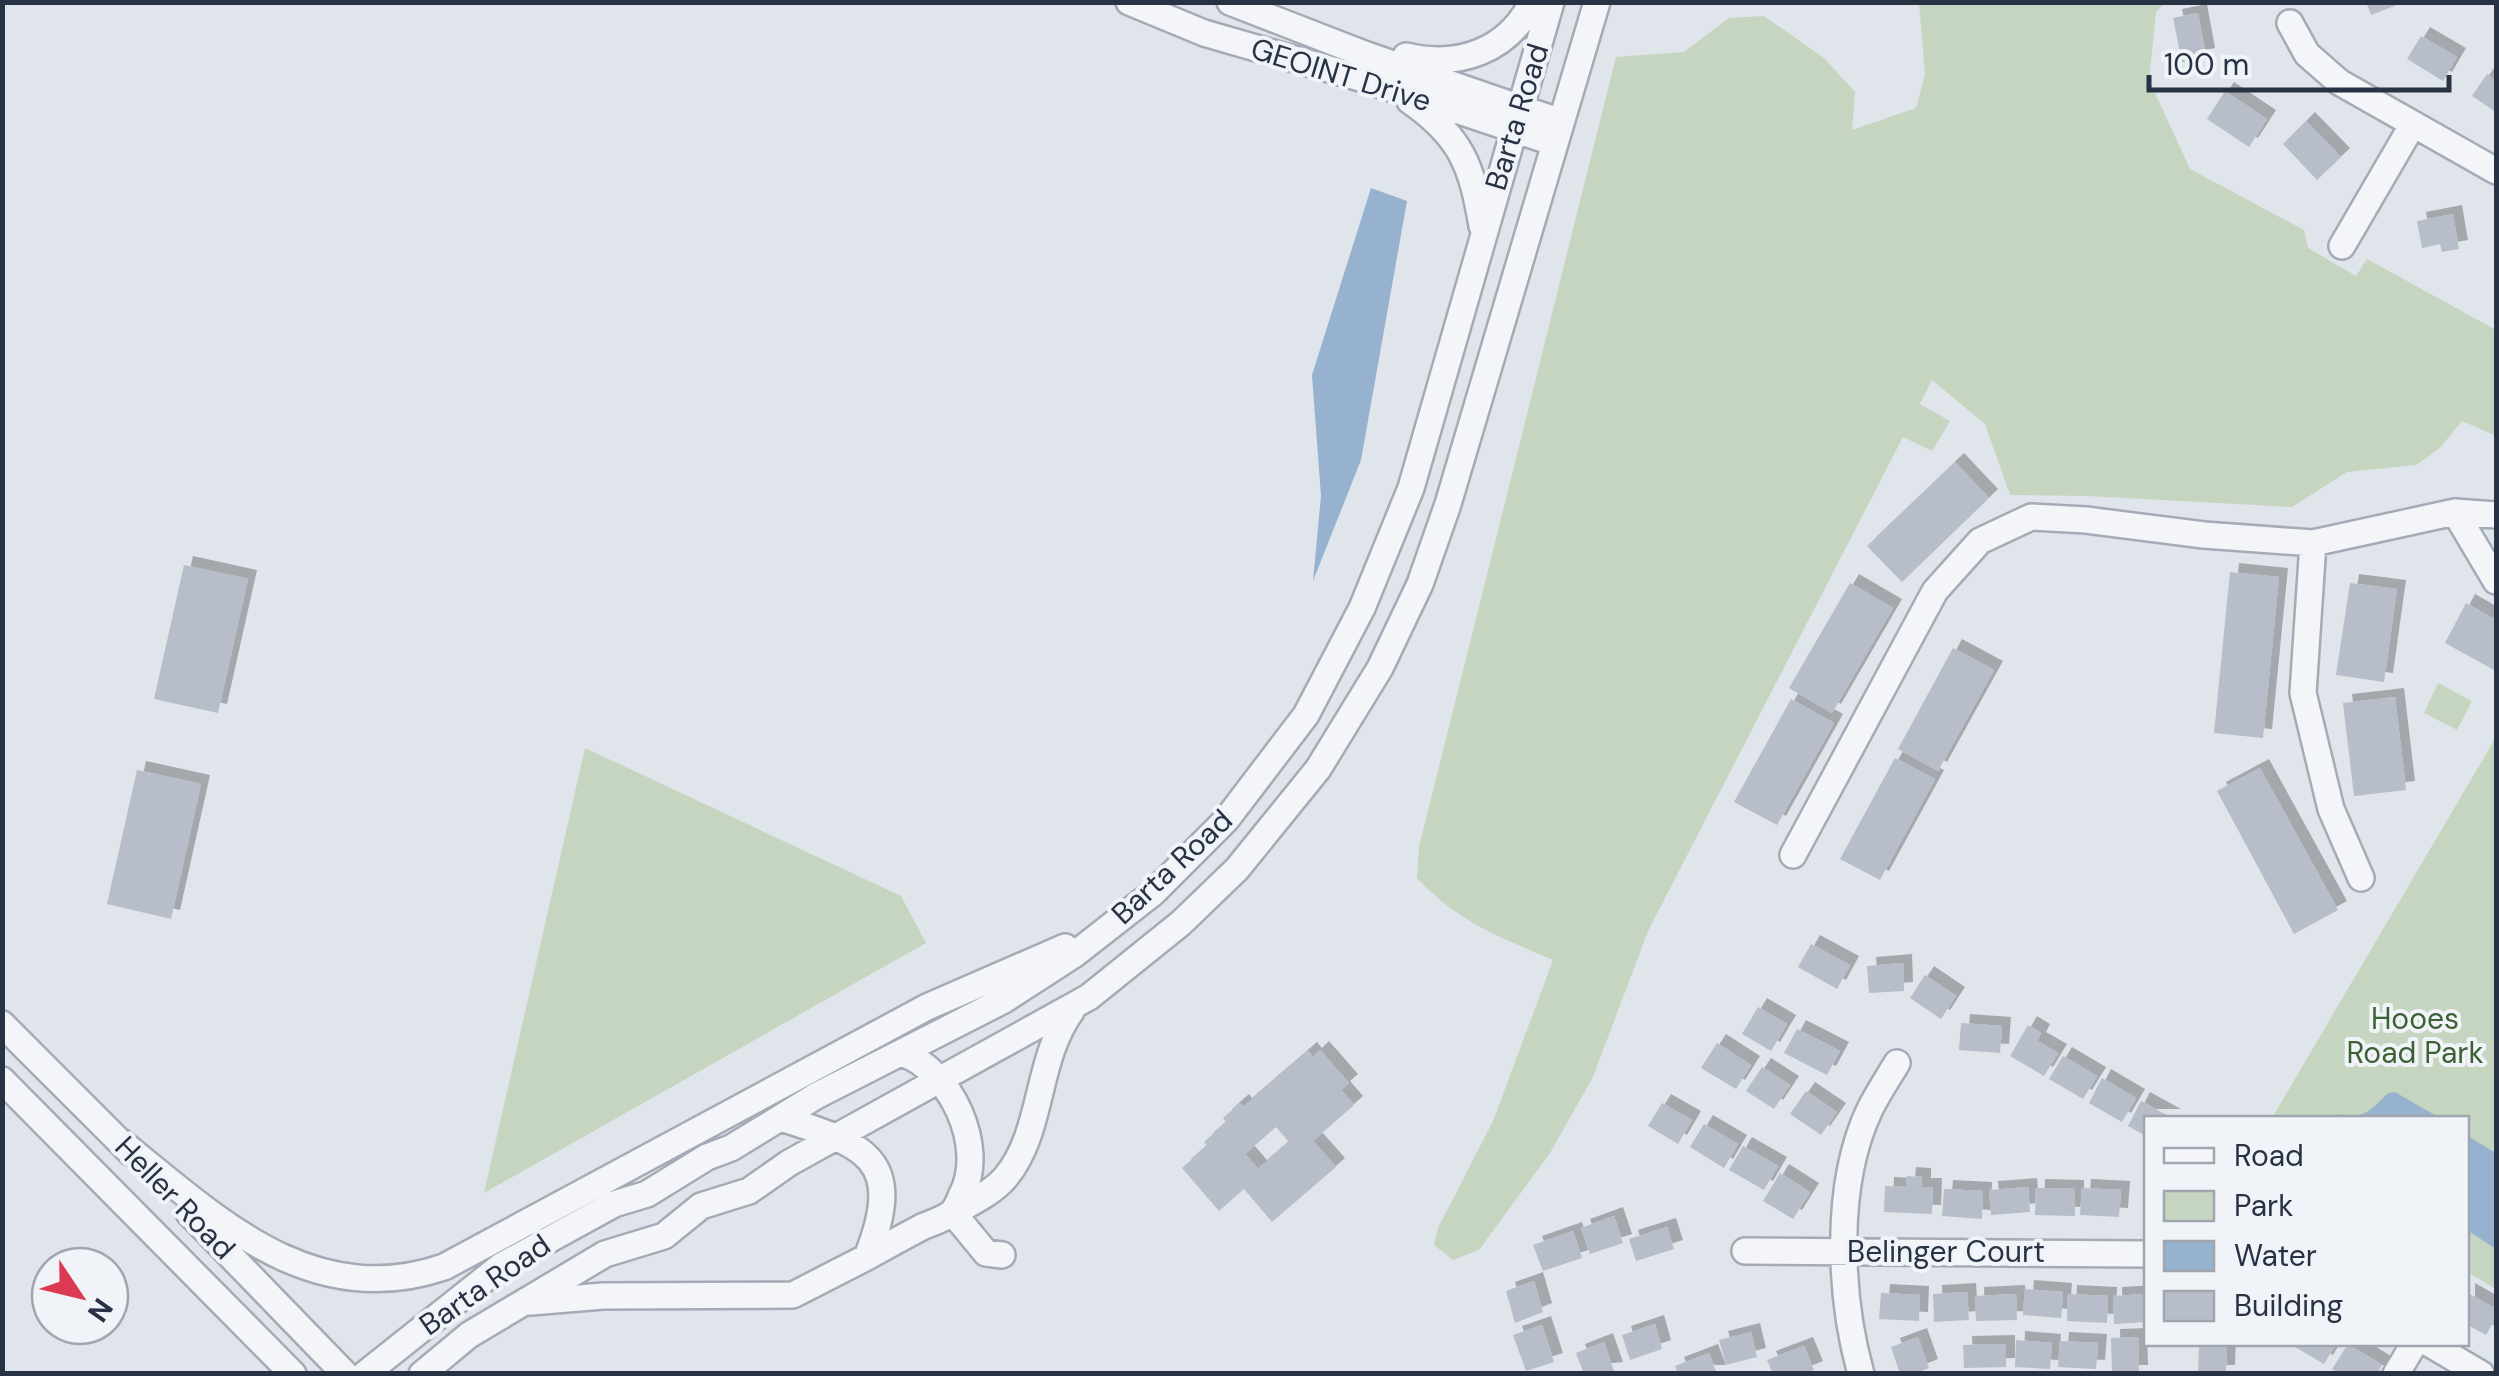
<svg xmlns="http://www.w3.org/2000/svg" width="2499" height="1376" font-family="'DM Sans',sans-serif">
<defs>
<filter id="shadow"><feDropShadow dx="9" dy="-9" stdDeviation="0" flood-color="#0004"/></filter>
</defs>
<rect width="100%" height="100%" fill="#e0e4eb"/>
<path fill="#c6d5c0" d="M 1919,3 L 2165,3 L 2156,12 L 2149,80 L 2190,169 L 2304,230 L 2308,248 L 2356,276 L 2367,259 L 2496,330 L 2496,436 L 2462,421 L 2440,448 L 2416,465 L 2347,472 L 2292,507 L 2087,496 L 2010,495 L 1985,424 L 1932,380 L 1920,404 L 1950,421 L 1932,451 L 1903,437 L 1648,931 L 1593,1077 L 1550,1153 L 1479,1250 L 1453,1260 L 1434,1245 L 1438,1228 L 1493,1121 L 1553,960 C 1497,935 1462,925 1417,878 L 1419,847 L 1616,57 L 1684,52 L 1729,18 L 1764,16 L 1824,58 L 1855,92 L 1852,130 L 1916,108 L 1925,74 Z
M 2438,683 L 2472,701 L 2457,730 L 2424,713 Z
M 2496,737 L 2496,1289 L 2467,1272 L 2466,1118 L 2272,1118 Z
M 585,748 L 901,896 L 926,943 L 484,1193 Z"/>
<path fill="#97b2ce" d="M 1371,188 L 1407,201 L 1361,460 L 1313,581 L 1321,496 L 1312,375 Z
M 2395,1092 L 2440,1118 L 2338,1118 L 2337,1114 C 2363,1119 2370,1112 2388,1093 Z
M 2466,1135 L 2496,1153 L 2496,1249 L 2467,1230 Z"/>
<path fill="#b7bdc9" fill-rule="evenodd" filter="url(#shadow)" d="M 2366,2 L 2402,2 L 2402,3 L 2371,15 Z
M 2198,13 L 2206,57 L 2182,62 L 2173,18 Z
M 2421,36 L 2457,57 L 2443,81 L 2407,59 Z
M 2487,74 L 2496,81 L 2496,112 L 2472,96 Z
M 2225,91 L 2267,119 L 2249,147 L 2207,119 Z
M 2306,121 L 2341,157 L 2317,180 L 2283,144 Z
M 2453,214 L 2459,249 L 2442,252 L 2440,244 L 2422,248 L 2417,221 Z
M 1955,462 L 1989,498 L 1902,582 L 1867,546 Z
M 184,565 L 248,579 L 218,713 L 154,699 Z
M 2230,572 L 2279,577 L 2263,738 L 2214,733 Z
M 1850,583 L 1893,608 L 1832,713 L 1789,688 Z
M 2350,583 L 2397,589 L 2384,682 L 2336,675 Z
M 2466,603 L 2496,620 L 2496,671 L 2445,643 Z
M 1953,648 L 1994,670 L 1938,771 L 1898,749 Z
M 2395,697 L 2406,790 L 2354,796 L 2343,703 Z
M 1791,699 L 1834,723 L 1777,825 L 1734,802 Z
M 1895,758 L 1935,779 L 1880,880 L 1840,859 Z
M 2260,768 L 2338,910 L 2294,934 L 2217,791 Z
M 137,770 L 201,784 L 171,919 L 107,904 Z
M 1811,944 L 1850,965 L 1837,989 L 1798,967 Z
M 1903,963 L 1904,991 L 1869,993 L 1867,966 Z
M 1925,975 L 1956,996 L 1941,1019 L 1910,998 Z
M 1758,1007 L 1787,1024 L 1771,1051 L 1742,1034 Z
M 1961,1023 L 2002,1026 L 2000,1053 L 1959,1050 Z
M 2028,1025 L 2041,1033 L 2037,1041 L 2058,1053 L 2044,1076 L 2010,1056 Z
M 1797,1029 L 1840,1051 L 1827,1075 L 1784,1053 Z
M 1717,1043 L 1751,1065 L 1736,1089 L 1701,1068 Z
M 1320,1050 L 1349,1083 L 1341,1090 L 1354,1105 L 1313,1141 L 1336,1167 L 1272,1222 L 1244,1189 L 1219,1211 L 1182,1168 L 1207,1146 L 1204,1142 L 1226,1122 L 1223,1118 L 1240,1103 L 1243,1107 L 1308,1051 L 1313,1057 ZM 1276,1127 L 1289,1142 L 1258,1169 L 1245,1154 Z
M 2063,1056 L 2097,1076 L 2083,1099 L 2049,1079 Z
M 1762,1067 L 1790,1085 L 1774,1109 L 1746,1091 Z
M 2102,1078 L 2136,1098 L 2122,1122 L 2089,1103 Z
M 1806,1091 L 1837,1112 L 1821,1135 L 1790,1114 Z
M 2141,1101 L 2172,1118 L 2146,1118 L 2146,1136 L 2128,1126 Z
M 1662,1103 L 1692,1120 L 1678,1144 L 1648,1126 Z
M 1704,1124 L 1738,1144 L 1724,1168 L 1690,1147 Z
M 1743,1146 L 1778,1166 L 1764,1190 L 1729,1170 Z
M 1780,1173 L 1810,1192 L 1793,1219 L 1763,1201 Z
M 1907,1176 L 1922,1177 L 1922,1187 L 1933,1187 L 1932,1214 L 1884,1212 L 1885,1186 L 1906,1187 Z
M 2028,1187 L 2030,1212 L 1991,1215 L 1989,1190 Z
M 2036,1188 L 2075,1189 L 2075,1216 L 2035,1215 Z
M 2082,1188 L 2121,1190 L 2119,1217 L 2080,1215 Z
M 1944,1189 L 1983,1191 L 1982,1219 L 1942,1216 Z
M 1614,1216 L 1623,1243 L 1590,1254 L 1581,1228 Z
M 1667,1227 L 1674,1249 L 1636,1261 L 1629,1239 Z
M 1573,1231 L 1582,1258 L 1543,1271 L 1533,1245 Z
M 1534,1281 L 1543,1312 L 1515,1323 L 1506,1291 Z
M 2025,1289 L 2063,1292 L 2061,1318 L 2023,1315 Z
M 1967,1292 L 1969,1320 L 1934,1322 L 1933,1294 Z
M 2466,1292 L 2496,1309 L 2496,1317 L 2486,1335 L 2466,1324 Z
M 1881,1293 L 1920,1295 L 1919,1321 L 1879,1319 Z
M 2016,1294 L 2017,1320 L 1976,1321 L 1975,1296 Z
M 2068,1294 L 2108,1296 L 2107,1323 L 2067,1321 Z
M 2146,1294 L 2146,1322 L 2114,1324 L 2113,1296 Z
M 1655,1324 L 1662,1349 L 1630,1360 L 1622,1335 Z
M 1542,1325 L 1554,1362 L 1526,1371 L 1513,1335 Z
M 1751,1332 L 1757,1357 L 1726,1365 L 1719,1340 Z
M 1918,1337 L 1929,1368 L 1914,1374 L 1900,1374 L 1891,1347 Z
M 2138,1337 L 2139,1374 L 2112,1374 L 2111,1338 Z
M 2016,1340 L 2052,1343 L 2050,1369 L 2015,1367 Z
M 2060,1341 L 2098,1343 L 2096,1369 L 2058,1367 Z
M 1604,1342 L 1614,1371 L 1584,1374 L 1576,1353 Z
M 2006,1344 L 2006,1367 L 1964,1368 L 1963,1345 Z
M 2199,1344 L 2227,1344 L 2226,1374 L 2198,1374 Z
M 2290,1344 L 2336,1344 L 2324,1364 Z
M 2348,1344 L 2382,1365 L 2377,1374 L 2340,1374 L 2332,1369 Z
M 1804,1346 L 1814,1370 L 1804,1374 L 1773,1374 L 1767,1360 Z
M 1709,1353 L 1717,1374 L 1678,1374 L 1675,1366 Z"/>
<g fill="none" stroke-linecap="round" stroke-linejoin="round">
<g stroke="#a5abb6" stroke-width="30">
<path id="minor" d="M 1129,2 L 1204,33 L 1360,78 L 1555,143
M 1230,2 L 1364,54 L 1561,122
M 2290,23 L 2307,54 L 2339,82 L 2496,171
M 1406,56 C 1457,68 1508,52 1532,2
M 1410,101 C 1462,137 1472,167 1482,226
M 2342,246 L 2413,124
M 2455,512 L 2496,581
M 2313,543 L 2303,693 L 2331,809 L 2361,878
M 1793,855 L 1935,591 L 1980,541 L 2031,517 L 2086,520 L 2204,535 L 2313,543 L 2455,512 L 2496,515
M 2,1024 L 130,1152
M 2,1080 L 293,1374
M 121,1142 C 217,1219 311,1312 444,1267 L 927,1007 L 1065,947
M 189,1213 L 345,1374
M 1745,1251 L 2146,1254
M 1002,1255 L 986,1253 L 953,1213 C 970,1203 992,1193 1005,1178 C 1044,1132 1035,1060 1072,1010
M 867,1257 C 885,1247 903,1237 922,1227 C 931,1223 942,1220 950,1214 C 956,1210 959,1201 962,1194 C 987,1147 950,1068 901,1053
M 531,1302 L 603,1296 L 793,1295 L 867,1257 C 906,1158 865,1145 781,1118
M 2430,1344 L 2481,1374
M 365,1374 L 501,1266 L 614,1204 L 647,1194 L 707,1157 L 731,1148 L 816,1096 L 1004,1000 L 1075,954 L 1153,893 L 1226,820 L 1306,715 L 1362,608 L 1411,488 L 1551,2
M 422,1374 L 469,1335 L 605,1254 L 664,1236 L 701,1206 L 749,1191 L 789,1163 L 1089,997 L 1181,923 L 1237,869 L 1318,769 L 1380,668 L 1420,584 L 1448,504 L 1597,2
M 1861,1374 C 1839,1295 1834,1184 1870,1109 C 1878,1093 1888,1078 1897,1063
M 2396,1374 L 2414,1344"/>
</g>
<use href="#minor" stroke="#f3f5f8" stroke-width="25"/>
</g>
<g text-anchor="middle" stroke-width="8" stroke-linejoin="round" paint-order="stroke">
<g font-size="30" fill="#273244" stroke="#f0f3f8">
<text transform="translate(1341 75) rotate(17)" y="10">GEOINT Drive</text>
<text transform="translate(1517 117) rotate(-73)" y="10">Barta Road</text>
<text transform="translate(1172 867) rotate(-43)" y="10">Barta Road</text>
<text transform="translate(175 1198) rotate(46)" y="10">Heller Road</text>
<text x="1946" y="1262">Belinger Court</text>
<text transform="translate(485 1285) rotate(-35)" y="10">Barta Road</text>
</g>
<g font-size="30" fill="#3c6133" stroke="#f0f3f8">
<text x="2415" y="1029">Hooes<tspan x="2415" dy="34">Road Park</tspan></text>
</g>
</g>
<rect width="2499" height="1376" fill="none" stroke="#273244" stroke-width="10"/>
<rect x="2144" y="1116" width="325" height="230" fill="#f0f3f8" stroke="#a0a6b0" stroke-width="2.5"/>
<rect x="2164" y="1148" width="50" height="15" fill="#f3f5f8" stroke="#a0a6b0" stroke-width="2.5"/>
<text x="2234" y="1166" font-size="30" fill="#273244">Road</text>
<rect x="2164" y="1191" width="50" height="30" fill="#c6d5c0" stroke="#a0a6b0" stroke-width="2.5"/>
<text x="2234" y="1216" font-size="30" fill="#273244">Park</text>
<rect x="2164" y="1241" width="50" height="30" fill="#97b2ce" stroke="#a0a6b0" stroke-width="2.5"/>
<text x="2234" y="1266" font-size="30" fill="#273244">Water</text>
<rect x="2164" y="1291" width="50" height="30" fill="#b7bdc9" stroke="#a0a6b0" stroke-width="2.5"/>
<text x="2234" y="1316" font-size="30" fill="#273244">Building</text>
<g transform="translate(80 1296) rotate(125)"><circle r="48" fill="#f0f3f8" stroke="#a0a6b0" stroke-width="2.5"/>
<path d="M0-8L18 38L0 25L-18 38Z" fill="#dc3952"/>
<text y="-15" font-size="28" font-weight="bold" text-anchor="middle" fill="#273244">N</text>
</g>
<path d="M2149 75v15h300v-15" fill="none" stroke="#273244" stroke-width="5"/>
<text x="2164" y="75" font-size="30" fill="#273244" stroke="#f0f3f8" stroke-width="8" paint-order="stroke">100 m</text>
</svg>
